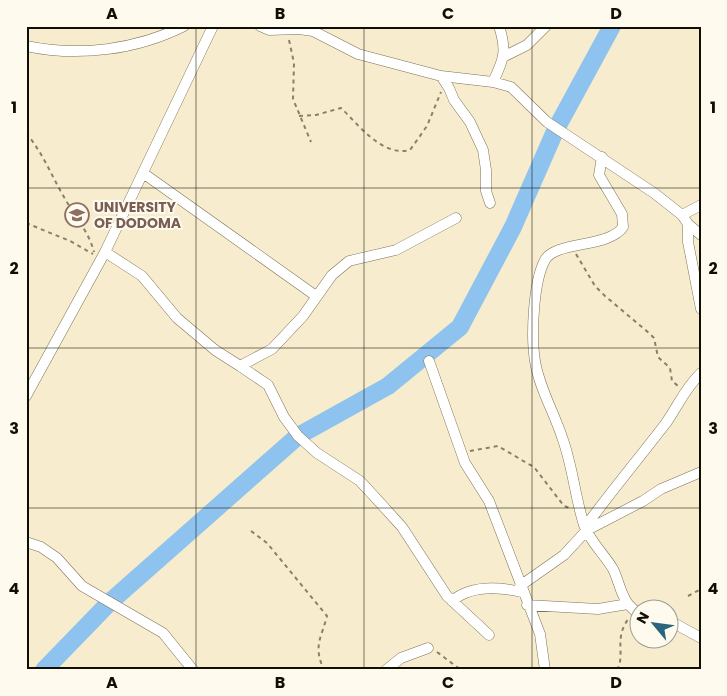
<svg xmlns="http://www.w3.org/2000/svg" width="727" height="696" font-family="Poppins,sans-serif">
<rect width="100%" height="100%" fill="#f7eccd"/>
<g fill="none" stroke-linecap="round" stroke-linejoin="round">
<path stroke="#8dc3ee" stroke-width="18" d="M 44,670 L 110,602 L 298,436 L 388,386 L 460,327 L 513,227 L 556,129 L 612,26"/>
<g stroke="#7b7256" stroke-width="11">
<path id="street" d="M 260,26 L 269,30 L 299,29 L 313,31 L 358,54 L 373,58 L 441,76 L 493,82 L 511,87 L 547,122 L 654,193 L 682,215 L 688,224 L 701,235
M 26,46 C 79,57 136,50 184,26
M 505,56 L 527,45 L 546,26
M 441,76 L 449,88 L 454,100 L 470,122 L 483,150 L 486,170 L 486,191 L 490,203
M 493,82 C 504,59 507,51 499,26
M 602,157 L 599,175 L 622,214 L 623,227 C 609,248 555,241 545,260 C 533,282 531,337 535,361 C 539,388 555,414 563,440 C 573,468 575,497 584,525 C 589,540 604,554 613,569 C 619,581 620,593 628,604
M 143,173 L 316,296
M 682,215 L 701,205
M 688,224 L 688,242 L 701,309
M 105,252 L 142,276 L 177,318 L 215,350 L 240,366 L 272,349 L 303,316 L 332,275 L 349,261 L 396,250 L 456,218
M 429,361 L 465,463 L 489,501 L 540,634 L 545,670
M 240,366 L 268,385 L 284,417 L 298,436 L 317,453 L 360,481 L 383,506 L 402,527 L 447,596 L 489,635
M 26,396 L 105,252 L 213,26
M 585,527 C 611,492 639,458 666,423 C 678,406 685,388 701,373
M 26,542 L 41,547 L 57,558 L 82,586 L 163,633 L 193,670
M 520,586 L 564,555 L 587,530 L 643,501 L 661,489 L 701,472
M 452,601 C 471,585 500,587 522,592
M 527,605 L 598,609 L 628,604 L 635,611 L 640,611
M 670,621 L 701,638
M 386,670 L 401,658 L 428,648"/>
</g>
<path stroke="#87806b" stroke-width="2" stroke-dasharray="4 4" stroke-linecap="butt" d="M 289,40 L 294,63 L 293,99 L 311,142
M 299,116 L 316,115 L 341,108 C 359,125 382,157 410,150 L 427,126 L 441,92
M 26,133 C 43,153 51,175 64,197 C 74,215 89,232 94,252
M 26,223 L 70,241 L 93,254
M 576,254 L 595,286 L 605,296 L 649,333 L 654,338 L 658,357 L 670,368 L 672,381 L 678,386
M 470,451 L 498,446 L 525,462 L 534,467 L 564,506 L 570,508
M 251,531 L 267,543 L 327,616 C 321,639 313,646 324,670
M 688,596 L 701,589
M 437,652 L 461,670
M 617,670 C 626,654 613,639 629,618"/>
<use href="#street" stroke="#fff" stroke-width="10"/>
</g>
<path fill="none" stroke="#110e04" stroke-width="1" stroke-opacity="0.55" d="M 196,26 L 196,670M 364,26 L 364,670M 532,26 L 532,670M 26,188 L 701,188M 26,348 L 701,348M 26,508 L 701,508"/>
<defs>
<g id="university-ring" transform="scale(1.25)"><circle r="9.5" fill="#fefaed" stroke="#8d6e63" stroke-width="1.5"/><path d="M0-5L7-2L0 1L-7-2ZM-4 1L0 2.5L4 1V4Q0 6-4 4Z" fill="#8d6e63"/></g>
</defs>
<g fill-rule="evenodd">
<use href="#university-ring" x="77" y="215"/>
</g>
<g text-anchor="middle" stroke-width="4" stroke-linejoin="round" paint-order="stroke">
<g font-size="14" font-weight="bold" fill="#785e54" stroke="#fefaed" text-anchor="start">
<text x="94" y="212">UNIVERSITY<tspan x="94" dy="16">OF DODOMA</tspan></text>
</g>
</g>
<rect width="727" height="696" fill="none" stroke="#fefaed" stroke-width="55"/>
<g transform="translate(654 624) rotate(299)"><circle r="24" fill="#fefaed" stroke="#9f9c90"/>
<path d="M0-4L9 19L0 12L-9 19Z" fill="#29667d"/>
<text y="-8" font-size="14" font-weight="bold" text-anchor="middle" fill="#110e04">N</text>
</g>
<rect x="28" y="28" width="672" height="640" fill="none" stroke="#110e04" stroke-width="2"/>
<g font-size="16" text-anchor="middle" font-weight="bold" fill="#110e04">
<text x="112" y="19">A</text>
<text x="280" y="19">B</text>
<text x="448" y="19">C</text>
<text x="616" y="19">D</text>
<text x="14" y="113">1</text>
<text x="713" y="113">1</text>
<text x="14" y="274">2</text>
<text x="713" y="274">2</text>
<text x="14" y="434">3</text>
<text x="713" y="434">3</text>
<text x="14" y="594">4</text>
<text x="713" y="594">4</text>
<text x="112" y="688">A</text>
<text x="280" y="688">B</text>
<text x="448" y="688">C</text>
<text x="616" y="688">D</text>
</g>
</svg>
